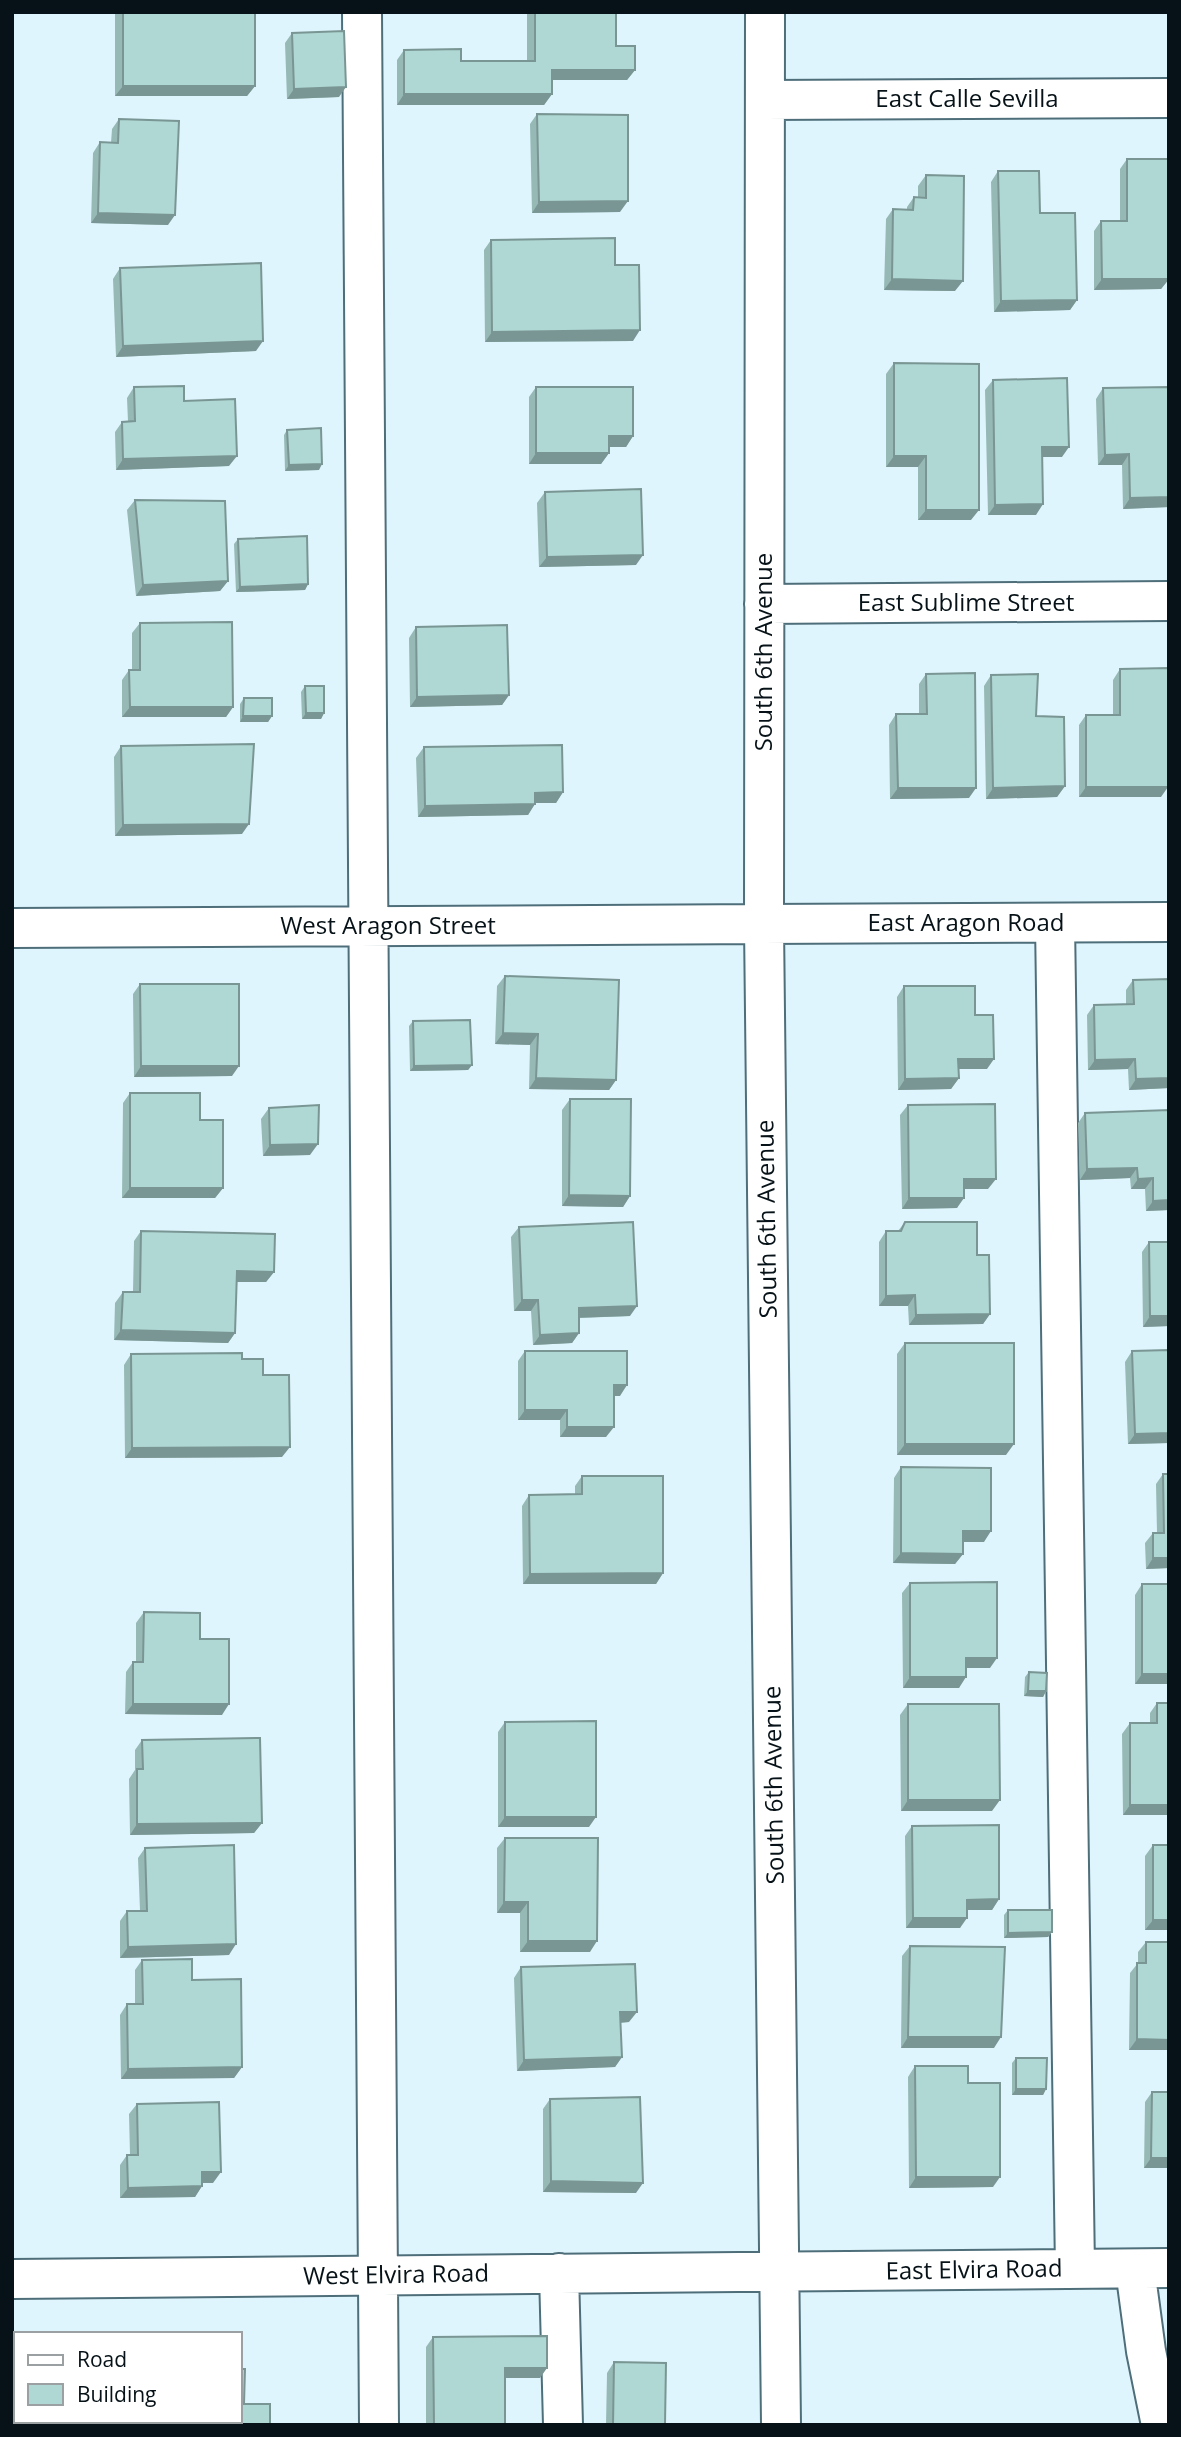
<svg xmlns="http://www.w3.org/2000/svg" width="1181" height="2437" font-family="'Open Sans',sans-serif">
<rect width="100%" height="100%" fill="#dff5fd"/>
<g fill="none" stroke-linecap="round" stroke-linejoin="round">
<g stroke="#4e6e7a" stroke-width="42">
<path id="minor" d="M 362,12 L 379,2425
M 765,12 L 764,925 L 781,2425
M 765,100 L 1169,98
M 764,604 L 1169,601
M 1055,923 L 1075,2269
M 12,928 L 1169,922
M 1135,2269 L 1146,2351 L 1161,2425
M 559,2273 L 563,2425
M 12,2279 L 1169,2268"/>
</g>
<use href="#minor" stroke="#fff" stroke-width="38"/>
</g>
<path fill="#96b9b5" d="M 115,12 L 255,12 L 255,86 L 247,96 L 115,96 Z
M 527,12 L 616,12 L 616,46 L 635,70 L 627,80 L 552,80 L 552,94 L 544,105 L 397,105 L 397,60 L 404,50 L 461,61 L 527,61 Z
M 292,33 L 339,97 L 287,99 L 285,43 Z
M 537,114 L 620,212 L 532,213 L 530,124 Z
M 119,119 L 168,225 L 91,223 L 93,153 L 100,142 L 111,143 L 112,129 Z
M 1127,159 L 1169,279 L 1161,289 L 1094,290 L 1094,231 L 1101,221 L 1120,221 L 1120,169 Z
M 998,171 L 1077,300 L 1070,310 L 994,312 L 991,182 Z
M 926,175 L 955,291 L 884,290 L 886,219 L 893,209 L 907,209 L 907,207 L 914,197 L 918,197 L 918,186 Z
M 491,240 L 615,265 L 633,341 L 485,342 L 484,250 Z
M 120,268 L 256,351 L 116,357 L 113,279 Z
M 894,363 L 971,520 L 918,520 L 918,467 L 886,467 L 886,374 Z
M 993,380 L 1062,457 L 1042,457 L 1036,515 L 988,515 L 985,390 Z
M 134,387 L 184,401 L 229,466 L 116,470 L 115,432 L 122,422 L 128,422 L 127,398 Z
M 536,387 L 633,436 L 626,447 L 609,447 L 609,453 L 601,464 L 529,464 L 529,397 Z
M 1169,387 L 1169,507 L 1123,509 L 1122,465 L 1098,465 L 1096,399 L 1103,388 Z
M 287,430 L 319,470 L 285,471 L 284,435 Z
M 545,492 L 636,565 L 539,567 L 537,503 Z
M 135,500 L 228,581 L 220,591 L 136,596 L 127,510 Z
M 238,539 L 308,584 L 305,590 L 236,592 L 234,544 Z
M 140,623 L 233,707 L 226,717 L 122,717 L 122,680 L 129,670 L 132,670 L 132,633 Z
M 416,627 L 509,695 L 502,705 L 410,707 L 409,638 Z
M 1120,669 L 1161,797 L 1079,797 L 1079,725 L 1086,715 L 1113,715 L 1113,680 Z
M 926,674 L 969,798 L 890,799 L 889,725 L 896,714 L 919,714 L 919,684 Z
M 991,675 L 1036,716 L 1065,786 L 1057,797 L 986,799 L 984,686 Z
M 305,686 L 324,713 L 321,719 L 302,719 L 301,692 Z
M 244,698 L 272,716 L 268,722 L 240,722 L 240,704 Z
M 121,746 L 242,834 L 115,836 L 114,757 Z
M 424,747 L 563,792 L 556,803 L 535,803 L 528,815 L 418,817 L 416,758 Z
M 505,976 L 616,1080 L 609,1090 L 529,1089 L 530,1045 L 495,1044 L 497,986 Z
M 1169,979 L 1169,1088 L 1129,1090 L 1128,1069 L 1088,1070 L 1087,1015 L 1094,1005 L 1126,1004 L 1126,990 L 1133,980 Z
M 140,984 L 232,1076 L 134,1077 L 133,994 Z
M 904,986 L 975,1015 L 987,1069 L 958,1069 L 959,1078 L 951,1089 L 898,1090 L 897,997 Z
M 413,1021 L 472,1065 L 468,1070 L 410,1071 L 409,1026 Z
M 130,1093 L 223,1188 L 215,1198 L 122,1198 L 123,1103 Z
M 570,1099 L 630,1196 L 623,1207 L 562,1206 L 562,1110 Z
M 908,1105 L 988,1189 L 964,1189 L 957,1208 L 902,1209 L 900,1115 Z
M 269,1108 L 310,1155 L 263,1156 L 261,1119 Z
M 1169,1110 L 1169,1210 L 1146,1211 L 1145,1189 L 1131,1189 L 1130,1178 L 1080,1180 L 1078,1123 L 1085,1113 Z
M 905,1222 L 977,1255 L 990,1314 L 983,1324 L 909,1325 L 908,1306 L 879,1306 L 879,1242 L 886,1231 L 898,1231 Z
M 519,1227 L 630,1316 L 579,1318 L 579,1333 L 572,1343 L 533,1345 L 531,1311 L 514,1311 L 511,1237 Z
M 141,1231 L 274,1272 L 266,1282 L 236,1282 L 235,1333 L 228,1343 L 114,1340 L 115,1303 L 123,1292 L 133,1292 L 134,1241 Z
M 1149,1242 L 1169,1242 L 1169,1326 L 1143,1327 L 1142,1252 Z
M 905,1343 L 1006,1455 L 897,1455 L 897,1354 Z
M 525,1351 L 620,1396 L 614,1396 L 606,1437 L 560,1437 L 560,1420 L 518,1420 L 518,1361 Z
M 1132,1351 L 1169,1443 L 1128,1444 L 1125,1362 Z
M 131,1354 L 242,1359 L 263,1375 L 282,1457 L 125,1458 L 124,1365 Z
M 901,1467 L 984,1542 L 963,1542 L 963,1554 L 955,1564 L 893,1563 L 894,1478 Z
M 1163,1474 L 1169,1474 L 1169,1568 L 1146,1569 L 1145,1543 L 1153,1533 L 1157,1533 L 1156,1484 Z
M 582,1476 L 663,1573 L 656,1584 L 523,1584 L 522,1506 L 529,1495 L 575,1495 L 575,1486 Z
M 910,1583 L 990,1668 L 966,1668 L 959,1688 L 903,1688 L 902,1593 Z
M 1142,1584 L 1169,1684 L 1135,1684 L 1135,1595 Z
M 144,1612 L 200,1639 L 222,1715 L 125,1714 L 126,1672 L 133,1662 L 136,1662 L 136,1623 Z
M 1029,1672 L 1046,1691 L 1043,1697 L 1024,1696 L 1025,1677 Z
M 1157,1703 L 1169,1815 L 1123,1815 L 1122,1734 L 1130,1723 L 1150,1723 L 1150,1713 Z
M 908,1704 L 992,1811 L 901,1811 L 900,1715 Z
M 505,1722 L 589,1827 L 498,1827 L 498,1732 Z
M 142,1740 L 262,1823 L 254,1833 L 130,1835 L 129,1779 L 135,1770 L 135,1750 Z
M 912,1826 L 999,1899 L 992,1910 L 967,1910 L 960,1928 L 906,1928 L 905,1836 Z
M 505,1838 L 590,1952 L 520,1952 L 520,1913 L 497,1913 L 497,1848 Z
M 1153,1845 L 1169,1930 L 1145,1930 L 1145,1856 Z
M 145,1848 L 229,1955 L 120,1958 L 120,1921 L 127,1911 L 140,1911 L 138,1858 Z
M 1008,1910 L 1052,1932 L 1048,1937 L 1004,1938 L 1004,1915 Z
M 1146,1942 L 1169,1942 L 1169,2050 L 1129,2050 L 1130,1973 L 1138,1963 L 1138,1952 Z
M 910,1946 L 994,2048 L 901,2048 L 902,1956 Z
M 142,1960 L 192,1980 L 242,2067 L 234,2078 L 121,2079 L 120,2015 L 127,2004 L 135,2004 L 135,1970 Z
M 521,1967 L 629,2022 L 620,2023 L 622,2057 L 615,2067 L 517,2071 L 514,1978 Z
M 1016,2058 L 1046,2089 L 1043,2095 L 1012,2095 L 1012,2063 Z
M 915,2066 L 968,2083 L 993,2187 L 909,2188 L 908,2077 Z
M 1152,2092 L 1169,2168 L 1144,2168 L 1145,2102 Z
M 550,2099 L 636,2193 L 543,2192 L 543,2109 Z
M 137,2104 L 213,2183 L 202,2183 L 202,2186 L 195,2197 L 120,2198 L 120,2165 L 127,2155 L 130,2155 L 129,2114 Z
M 433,2337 L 540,2378 L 505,2378 L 505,2425 L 426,2425 L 426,2347 Z
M 614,2362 L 665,2425 L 606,2425 L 607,2373 Z
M 244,2404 L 270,2425 L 129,2425 L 129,2421 L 240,2421 Z"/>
<path fill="#7a9694" d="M 552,70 L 635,70 L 627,80 L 544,80 Z
M 123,86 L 255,86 L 247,96 L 115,96 Z
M 346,87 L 339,97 L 287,99 L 294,89 Z
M 404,94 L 552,94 L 544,105 L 397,105 Z
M 628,201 L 620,212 L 532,213 L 539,202 Z
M 98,213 L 175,215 L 168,225 L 91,223 Z
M 892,279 L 963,281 L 955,291 L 884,290 Z
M 1102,279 L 1169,279 L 1161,289 L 1094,290 Z
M 1077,300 L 1070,310 L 994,312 L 1001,301 Z
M 640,330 L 633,341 L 485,342 L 492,332 Z
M 263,341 L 256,351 L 116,357 L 123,346 Z
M 609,436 L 633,436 L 626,447 L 601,447 Z
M 1042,447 L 1069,447 L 1062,457 L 1034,457 Z
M 536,453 L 609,453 L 601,464 L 529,464 Z
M 1129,454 L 1122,465 L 1098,465 L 1105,455 Z
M 237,456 L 229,466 L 116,470 L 123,459 Z
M 894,456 L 926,456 L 918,467 L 886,467 Z
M 322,464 L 319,470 L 285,471 L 289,465 Z
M 1169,497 L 1169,507 L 1123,509 L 1130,498 Z
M 1043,504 L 1036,515 L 988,515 L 995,505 Z
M 926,510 L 979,510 L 971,520 L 918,520 Z
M 643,555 L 636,565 L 539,567 L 547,557 Z
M 228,581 L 220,591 L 136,596 L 143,585 Z
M 308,584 L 305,590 L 236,592 L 240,587 Z
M 509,695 L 502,705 L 410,707 L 417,697 Z
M 130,707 L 233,707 L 226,717 L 122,717 Z
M 306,713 L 324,713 L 321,719 L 302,719 Z
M 243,716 L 272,716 L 268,722 L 240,722 Z
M 1065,786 L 1057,797 L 986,799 L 993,788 Z
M 1086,787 L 1168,787 L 1161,797 L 1079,797 Z
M 898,788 L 976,788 L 969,798 L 890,799 Z
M 563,792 L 556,803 L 528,803 L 535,793 Z
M 535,804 L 528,815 L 418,817 L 425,806 Z
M 249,824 L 242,834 L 115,836 L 123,825 Z
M 503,1033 L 538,1034 L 530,1045 L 495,1044 Z
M 958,1059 L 994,1059 L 987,1069 L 951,1069 Z
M 1135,1059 L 1128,1069 L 1088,1070 L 1095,1060 Z
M 472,1065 L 468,1070 L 410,1071 L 414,1066 Z
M 141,1066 L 239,1066 L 232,1076 L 134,1077 Z
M 536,1078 L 616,1080 L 609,1090 L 529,1089 Z
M 959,1078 L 951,1089 L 898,1090 L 905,1079 Z
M 1169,1078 L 1169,1088 L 1129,1090 L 1136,1079 Z
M 318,1144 L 310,1155 L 263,1156 L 270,1145 Z
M 1137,1168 L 1130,1178 L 1080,1180 L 1087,1169 Z
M 1153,1178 L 1145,1189 L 1131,1189 L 1138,1179 Z
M 964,1179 L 996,1179 L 988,1189 L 957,1189 Z
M 130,1188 L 223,1188 L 215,1198 L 122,1198 Z
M 569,1195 L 630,1196 L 623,1207 L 562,1206 Z
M 909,1198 L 964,1198 L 957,1208 L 902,1209 Z
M 1169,1200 L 1169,1210 L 1146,1211 L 1153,1201 Z
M 237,1271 L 274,1272 L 266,1282 L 229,1282 Z
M 915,1295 L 908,1306 L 879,1306 L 886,1296 Z
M 522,1300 L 538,1300 L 531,1311 L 514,1311 Z
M 637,1306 L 630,1316 L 571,1318 L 579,1308 Z
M 990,1314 L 983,1324 L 909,1325 L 916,1315 Z
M 1150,1316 L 1169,1316 L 1169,1326 L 1143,1327 Z
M 121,1330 L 235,1333 L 228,1343 L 114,1340 Z
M 579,1333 L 572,1343 L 533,1345 L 540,1335 Z
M 614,1385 L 627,1385 L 620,1396 L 607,1396 Z
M 525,1410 L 567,1410 L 560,1420 L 518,1420 Z
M 567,1427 L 614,1427 L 606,1437 L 560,1437 Z
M 1169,1433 L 1169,1443 L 1128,1444 L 1135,1434 Z
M 905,1444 L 1014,1444 L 1006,1455 L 897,1455 Z
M 290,1447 L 282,1457 L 125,1458 L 132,1448 Z
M 963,1531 L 991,1531 L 984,1542 L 955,1542 Z
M 901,1553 L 963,1554 L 955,1564 L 893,1563 Z
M 1153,1558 L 1169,1558 L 1169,1568 L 1146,1569 Z
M 663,1573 L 656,1584 L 523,1584 L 530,1574 Z
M 966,1658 L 997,1658 L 990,1668 L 959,1668 Z
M 1142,1674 L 1169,1674 L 1169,1684 L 1135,1684 Z
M 910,1677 L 966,1677 L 959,1688 L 903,1688 Z
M 1028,1691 L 1046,1691 L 1043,1697 L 1024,1696 Z
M 133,1704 L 229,1704 L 222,1715 L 125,1714 Z
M 908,1800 L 1000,1800 L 992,1811 L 901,1811 Z
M 1130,1805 L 1169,1805 L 1169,1815 L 1123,1815 Z
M 505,1817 L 596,1817 L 589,1827 L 498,1827 Z
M 262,1823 L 254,1833 L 130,1835 L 137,1824 Z
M 999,1899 L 992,1910 L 960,1910 L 967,1900 Z
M 504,1902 L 528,1902 L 520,1913 L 497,1913 Z
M 913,1918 L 967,1918 L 960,1928 L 906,1928 Z
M 1153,1920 L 1169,1920 L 1169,1930 L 1145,1930 Z
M 1052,1932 L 1048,1937 L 1004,1938 L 1008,1933 Z
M 528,1941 L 597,1941 L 590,1952 L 520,1952 Z
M 236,1944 L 229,1955 L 120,1958 L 128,1947 Z
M 620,2012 L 637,2012 L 629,2022 L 613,2023 Z
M 908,2037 L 1001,2037 L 994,2048 L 901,2048 Z
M 1137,2039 L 1169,2040 L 1169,2050 L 1129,2050 Z
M 622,2057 L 615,2067 L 517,2071 L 524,2060 Z
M 242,2067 L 234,2078 L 121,2079 L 128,2069 Z
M 1016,2089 L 1046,2089 L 1043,2095 L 1012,2095 Z
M 1151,2158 L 1169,2158 L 1169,2168 L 1144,2168 Z
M 202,2172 L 221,2172 L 213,2183 L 194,2183 Z
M 916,2177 L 1000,2177 L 993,2187 L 909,2188 Z
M 551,2181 L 643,2183 L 636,2193 L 543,2192 Z
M 202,2186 L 195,2197 L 120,2198 L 128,2188 Z
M 505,2368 L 547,2368 L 540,2378 L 497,2378 Z"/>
<path fill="#afd7d3" stroke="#7a9694" stroke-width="2" d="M 123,12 L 255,12 L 255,86 L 123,86 Z
M 535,12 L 616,12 L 616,46 L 635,46 L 635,70 L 552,70 L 552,94 L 404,94 L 404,50 L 461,49 L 461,61 L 535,61 Z
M 344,31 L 346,87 L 294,89 L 292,33 Z
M 537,114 L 628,115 L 628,201 L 539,202 Z
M 119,119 L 179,121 L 175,215 L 98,213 L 100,142 L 118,143 Z
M 1127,159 L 1168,159 L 1169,279 L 1102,279 L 1101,221 L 1127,221 Z
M 998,171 L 1039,171 L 1040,213 L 1075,213 L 1077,300 L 1001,301 Z
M 926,175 L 964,176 L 963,281 L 892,279 L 893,209 L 913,210 L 914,197 L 926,198 Z
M 615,238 L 615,265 L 639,265 L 640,330 L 492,332 L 491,240 Z
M 261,263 L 263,341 L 123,346 L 120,268 Z
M 894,363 L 979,364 L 979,510 L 926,510 L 926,456 L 894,456 Z
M 1067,378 L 1069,447 L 1042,447 L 1043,504 L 995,505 L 993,380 Z
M 184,386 L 184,401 L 235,399 L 237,456 L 123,459 L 122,422 L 135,421 L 134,387 Z
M 536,387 L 633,387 L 633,436 L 609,436 L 609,453 L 536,453 Z
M 1169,387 L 1169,497 L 1130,498 L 1129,454 L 1105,455 L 1103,388 Z
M 321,428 L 322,464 L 289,465 L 287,430 Z
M 641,489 L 643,555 L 547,557 L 545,492 Z
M 135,500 L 225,501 L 228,581 L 143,585 Z
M 307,536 L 308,584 L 240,587 L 238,539 Z
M 232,622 L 233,707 L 130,707 L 129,670 L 140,670 L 140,623 Z
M 507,625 L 509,695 L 417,697 L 416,627 Z
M 1168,668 L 1168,787 L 1086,787 L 1086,715 L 1120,715 L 1120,669 Z
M 975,673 L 976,788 L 898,788 L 896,714 L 927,714 L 926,674 Z
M 1038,674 L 1036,716 L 1064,717 L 1065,786 L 993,788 L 991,675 Z
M 305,686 L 324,686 L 324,713 L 306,713 Z
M 244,698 L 272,698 L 272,716 L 243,716 Z
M 254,744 L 249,824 L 123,825 L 121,746 Z
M 562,745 L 563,792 L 535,793 L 535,804 L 425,806 L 424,747 Z
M 505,976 L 619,980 L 616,1080 L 536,1078 L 538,1034 L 503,1033 Z
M 1169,979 L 1169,1078 L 1136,1079 L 1135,1059 L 1095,1060 L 1094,1005 L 1134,1004 L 1133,980 Z
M 140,984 L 239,984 L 239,1066 L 141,1066 Z
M 904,986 L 975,986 L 975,1015 L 993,1015 L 994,1059 L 958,1059 L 959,1078 L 905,1079 Z
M 470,1020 L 472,1065 L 414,1066 L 413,1021 Z
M 130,1093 L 200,1093 L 200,1120 L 223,1120 L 223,1188 L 130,1188 Z
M 570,1099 L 631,1099 L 630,1196 L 569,1195 Z
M 995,1104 L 996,1179 L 964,1179 L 964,1198 L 909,1198 L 908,1105 Z
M 319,1105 L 318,1144 L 270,1145 L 269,1108 Z
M 1169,1110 L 1169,1200 L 1153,1201 L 1153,1178 L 1138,1179 L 1137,1168 L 1087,1169 L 1085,1113 Z
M 633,1222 L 637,1306 L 579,1308 L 579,1333 L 540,1335 L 538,1300 L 522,1300 L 519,1227 Z
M 905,1222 L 977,1222 L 977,1255 L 989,1255 L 990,1314 L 916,1315 L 915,1295 L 886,1296 L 886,1231 L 901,1231 Z
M 141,1231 L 275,1234 L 274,1272 L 237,1271 L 235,1333 L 121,1330 L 123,1292 L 140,1292 Z
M 1149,1242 L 1169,1242 L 1169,1316 L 1150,1316 Z
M 905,1343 L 1014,1343 L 1014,1444 L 905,1444 Z
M 1169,1350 L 1169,1433 L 1135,1434 L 1132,1351 Z
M 525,1351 L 627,1351 L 627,1385 L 614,1385 L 614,1427 L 567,1427 L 567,1410 L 525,1410 Z
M 242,1353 L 242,1359 L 263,1359 L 263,1375 L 289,1375 L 290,1447 L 132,1448 L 131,1354 Z
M 901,1467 L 991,1468 L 991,1531 L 963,1531 L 963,1554 L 901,1553 Z
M 1163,1474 L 1169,1474 L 1169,1558 L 1153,1558 L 1153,1533 L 1164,1533 Z
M 582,1476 L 663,1476 L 663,1573 L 530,1574 L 529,1495 L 582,1494 Z
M 997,1582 L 997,1658 L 966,1658 L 966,1677 L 910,1677 L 910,1583 Z
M 1142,1584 L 1169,1584 L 1169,1674 L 1142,1674 Z
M 144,1612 L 200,1613 L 200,1639 L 229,1639 L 229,1704 L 133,1704 L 133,1662 L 143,1662 Z
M 1029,1672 L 1047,1673 L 1046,1691 L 1028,1691 Z
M 1157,1703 L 1169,1703 L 1169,1805 L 1130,1805 L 1130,1723 L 1157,1723 Z
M 908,1704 L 999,1704 L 1000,1800 L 908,1800 Z
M 596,1721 L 596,1817 L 505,1817 L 505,1722 Z
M 260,1738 L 262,1823 L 137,1824 L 137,1769 L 143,1769 L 142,1740 Z
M 999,1825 L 999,1899 L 967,1900 L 967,1918 L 913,1918 L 912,1826 Z
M 505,1838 L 598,1838 L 597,1941 L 528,1941 L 528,1902 L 504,1902 Z
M 234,1845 L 236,1944 L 128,1947 L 127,1911 L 147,1911 L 145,1848 Z
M 1153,1845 L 1169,1845 L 1169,1920 L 1153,1920 Z
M 1008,1910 L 1052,1910 L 1052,1932 L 1008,1933 Z
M 1146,1942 L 1169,1942 L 1169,2040 L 1137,2039 L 1137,1963 L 1146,1963 Z
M 910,1946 L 1005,1947 L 1001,2037 L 908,2037 Z
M 192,1959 L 192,1980 L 241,1979 L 242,2067 L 128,2069 L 127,2004 L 143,2004 L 142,1960 Z
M 635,1964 L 637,2012 L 620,2012 L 622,2057 L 524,2060 L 521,1967 Z
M 1016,2058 L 1047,2058 L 1046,2089 L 1016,2089 Z
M 915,2066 L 968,2066 L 968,2083 L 1000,2083 L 1000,2177 L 916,2177 Z
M 1152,2092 L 1169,2092 L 1169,2158 L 1151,2158 Z
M 640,2097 L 643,2183 L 551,2181 L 550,2099 Z
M 219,2102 L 221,2172 L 202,2172 L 202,2186 L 128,2188 L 127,2155 L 138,2155 L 137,2104 Z
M 547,2336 L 547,2368 L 505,2368 L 505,2425 L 434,2425 L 433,2337 Z
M 614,2362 L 666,2363 L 665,2425 L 613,2425 Z
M 240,2369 L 245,2369 L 244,2404 L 270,2404 L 270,2425 L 136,2425 L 136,2421 L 240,2421 Z"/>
<g text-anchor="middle" stroke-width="7" stroke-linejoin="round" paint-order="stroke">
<g font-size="24" fill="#061217" stroke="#fff">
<text x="967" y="107">East Calle Sevilla</text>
<text x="966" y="611">East Sublime Street</text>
<text transform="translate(764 652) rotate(-90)" y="8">South 6th Avenue</text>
<text x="966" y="931">East Aragon Road</text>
<text x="388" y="934">West Aragon Street</text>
<text transform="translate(767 1219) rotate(-91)" y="8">South 6th Avenue</text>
<text transform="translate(774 1785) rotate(-91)" y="8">South 6th Avenue</text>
<text transform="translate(974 2270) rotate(-1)" y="8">East Elvira Road</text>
<text transform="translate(396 2275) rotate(-1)" y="8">West Elvira Road</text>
</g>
</g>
<rect width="1181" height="2437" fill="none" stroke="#061217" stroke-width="28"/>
<rect x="14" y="2332" width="228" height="91" fill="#ffffff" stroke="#9ba0a2" stroke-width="2"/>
<rect x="28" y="2355" width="35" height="10" fill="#ffffff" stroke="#9ba0a2" stroke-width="2"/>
<text x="77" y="2367" font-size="21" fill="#061217">Road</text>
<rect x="28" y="2384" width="35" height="21" fill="#afd7d3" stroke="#9ba0a2" stroke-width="2"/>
<text x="77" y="2402" font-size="21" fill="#061217">Building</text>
</svg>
